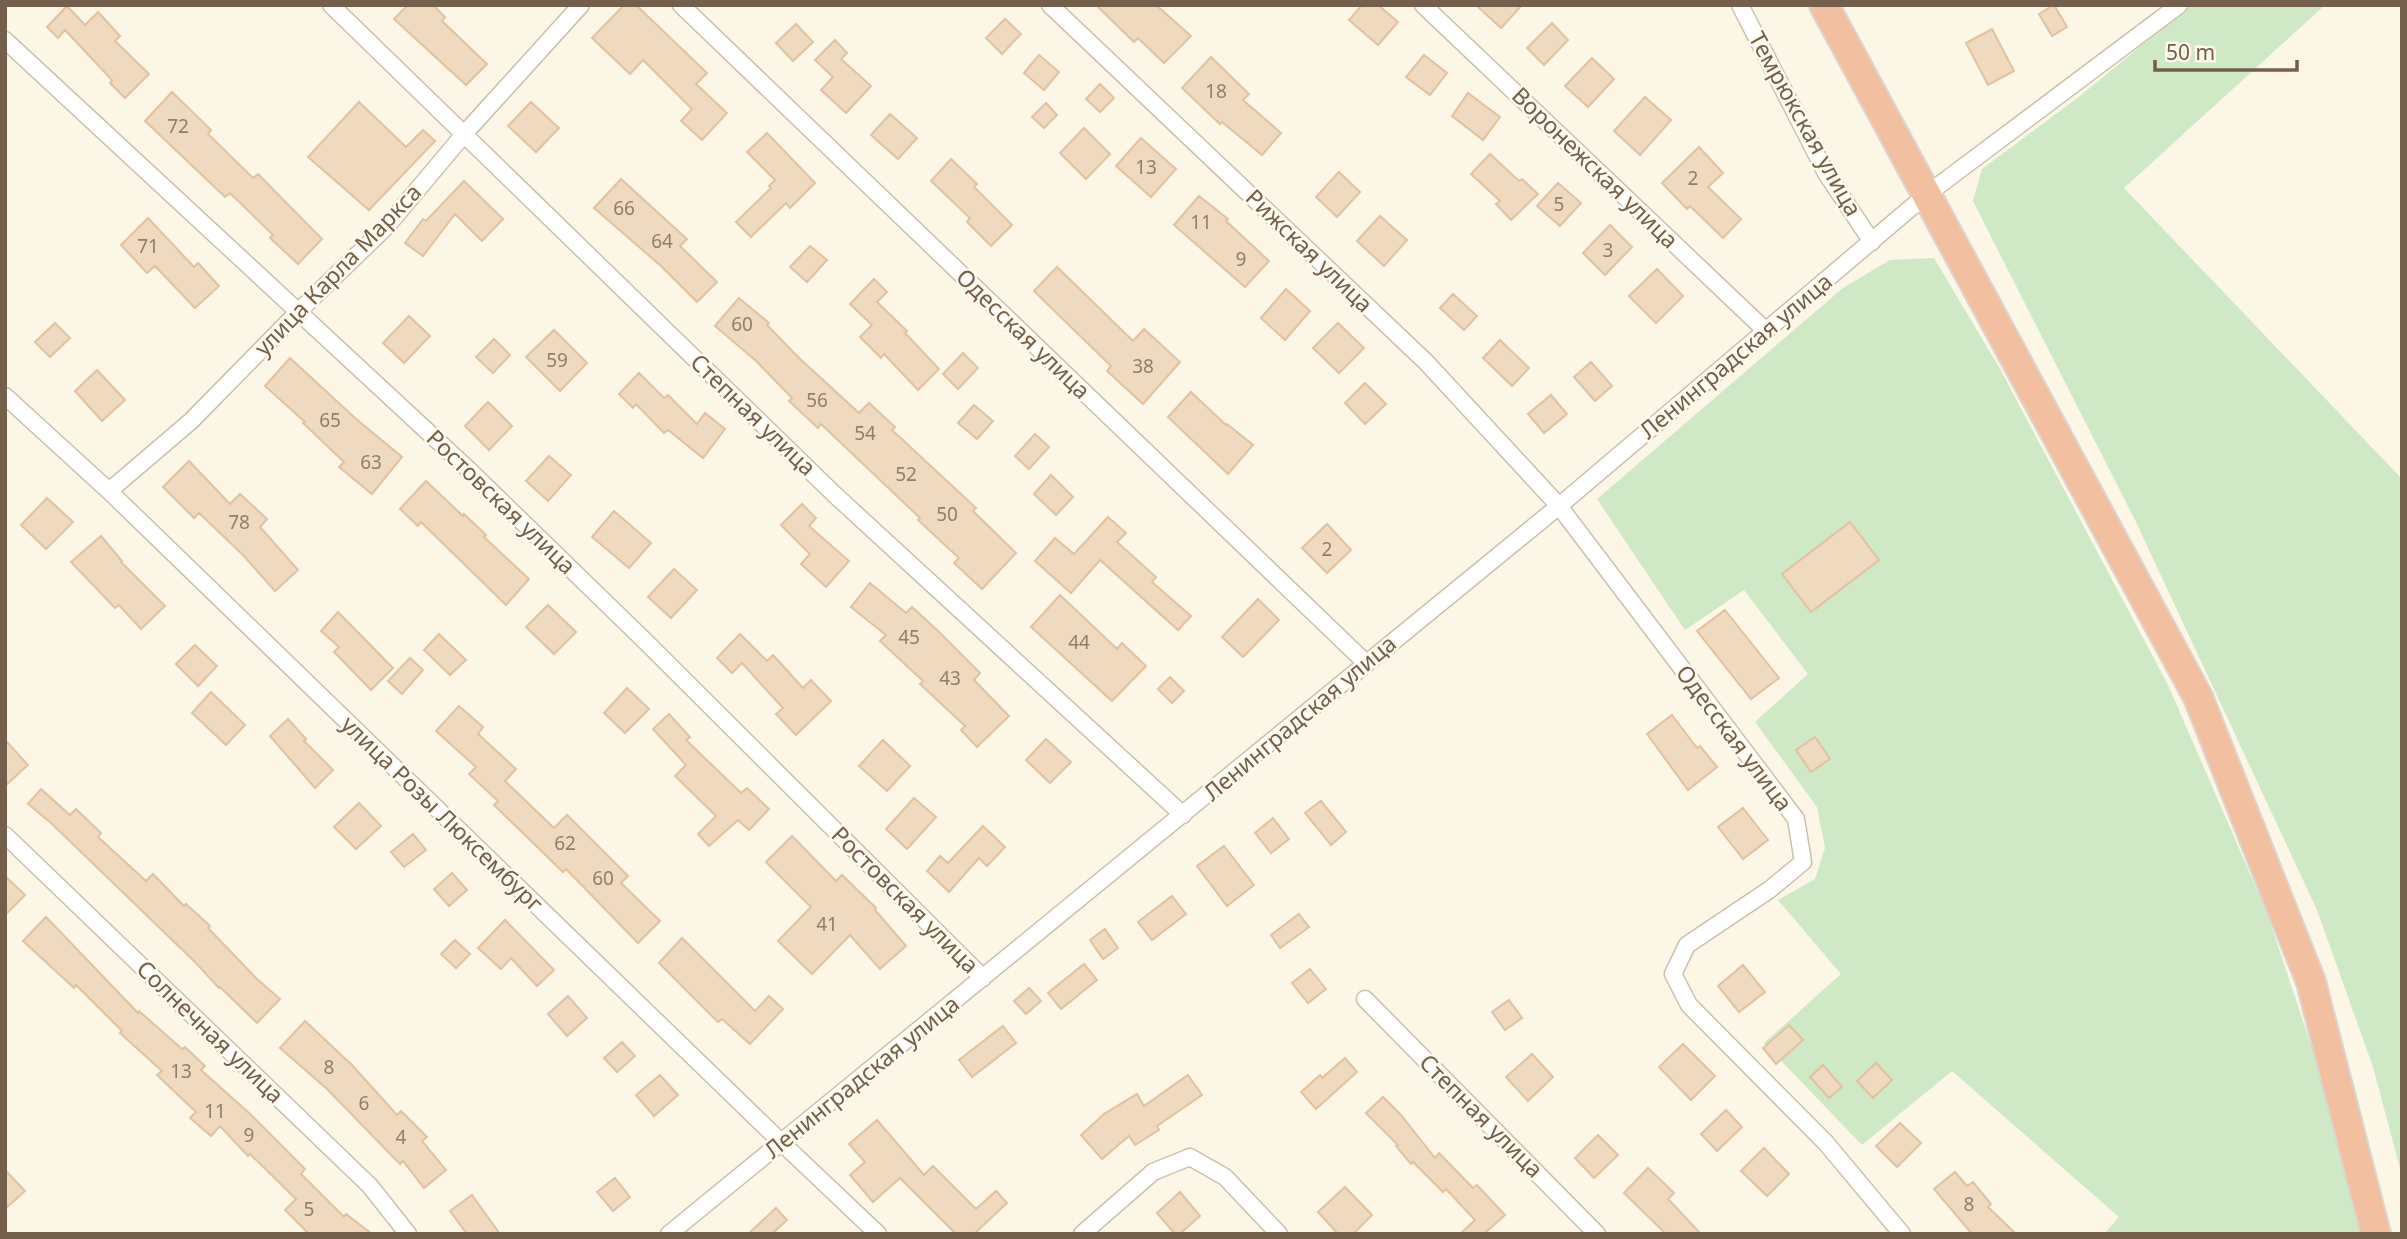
<svg xmlns="http://www.w3.org/2000/svg" width="2407" height="1239" font-family="'Noto Sans',sans-serif">
<rect width="100%" height="100%" fill="#fbf6e6"/>
<path fill="#cfe8c5" d="M 2191,5 L 2325,5 L 2124,188 L 2402,479 L 2402,1176 L 2373,1067 L 2317,910 L 2136,522 L 1973,201 L 1982,169 L 2080,96 Z
M 1934,258 L 2000,369 L 2168,685 L 2267,913 L 2333,1111 L 2360,1234 L 2104,1234 L 2119,1217 L 1952,1071 L 1862,1145 L 1764,1043 L 1841,974 L 1778,900 L 1815,879 L 1825,848 L 1817,807 L 1755,722 L 1808,674 L 1744,590 L 1685,630 L 1597,499 L 1843,288 L 1890,260 Z"/>
<path fill="#efd9bf" stroke="#e1c2a0" stroke-width="2" d="M 408,5 L 433,5 L 445,17 L 442,21 L 487,64 L 466,85 L 394,19 Z
M 624,5 L 636,5 L 707,73 L 696,84 L 727,113 L 702,140 L 681,121 L 692,109 L 643,60 L 630,74 L 592,38 Z
M 1096,5 L 1156,5 L 1191,36 L 1164,63 L 1138,38 L 1134,42 Z
M 1362,5 L 1378,5 L 1398,22 L 1378,45 L 1349,20 Z
M 1476,5 L 1522,5 L 1501,28 Z
M 2054,5 L 2067,27 L 2052,36 L 2039,14 Z
M 67,6 L 85,25 L 98,12 L 120,36 L 115,41 L 149,74 L 125,98 L 110,83 L 112,80 L 65,30 L 58,38 L 47,27 Z
M 1005,19 L 1021,34 L 1002,54 L 986,38 Z
M 1552,23 L 1568,40 L 1544,65 L 1527,48 Z
M 796,24 L 813,42 L 793,61 L 776,43 Z
M 1992,29 L 2014,71 L 1988,85 L 1966,43 Z
M 835,40 L 847,53 L 841,59 L 871,86 L 846,113 L 821,90 L 833,77 L 815,60 Z
M 1039,55 L 1059,72 L 1044,90 L 1024,73 Z
M 1424,55 L 1447,73 L 1430,95 L 1406,77 Z
M 1211,57 L 1249,94 L 1243,100 L 1281,133 L 1262,155 L 1222,122 L 1220,124 L 1182,88 Z
M 1592,58 L 1614,79 L 1588,107 L 1565,86 Z
M 1100,84 L 1114,98 L 1100,112 L 1086,99 Z
M 172,92 L 211,130 L 208,134 L 253,178 L 258,174 L 322,239 L 298,264 L 270,238 L 273,235 L 230,193 L 225,197 L 145,121 Z
M 1468,93 L 1500,117 L 1483,140 L 1452,116 Z
M 1645,97 L 1671,120 L 1640,155 L 1614,131 Z
M 359,102 L 406,147 L 423,130 L 435,141 L 369,210 L 308,157 Z
M 531,102 L 559,128 L 536,152 L 508,126 Z
M 1046,103 L 1057,115 L 1044,128 L 1032,117 Z
M 890,114 L 917,138 L 898,159 L 871,135 Z
M 1084,128 L 1110,154 L 1086,179 L 1060,153 Z
M 767,133 L 815,183 L 790,208 L 786,203 L 751,237 L 736,222 L 771,188 L 769,186 L 775,180 L 747,152 Z
M 1141,138 L 1176,169 L 1151,197 L 1116,166 Z
M 1699,147 L 1723,173 L 1708,187 L 1741,219 L 1723,238 L 1690,206 L 1687,209 L 1662,183 Z
M 1490,154 L 1519,181 L 1522,179 L 1538,194 L 1511,220 L 1496,204 L 1500,201 L 1471,174 Z
M 951,159 L 977,184 L 974,187 L 1012,225 L 991,246 L 967,222 L 970,218 L 931,181 Z
M 1339,172 L 1360,192 L 1337,217 L 1316,197 Z
M 621,179 L 687,239 L 680,246 L 717,282 L 697,302 L 661,266 L 594,208 Z
M 464,181 L 503,219 L 482,241 L 455,214 L 423,256 L 405,243 L 423,219 L 426,221 Z
M 1558,183 L 1581,203 L 1560,226 L 1537,206 Z
M 1199,196 L 1228,219 L 1226,221 L 1269,261 L 1245,287 L 1174,225 Z
M 1380,216 L 1407,240 L 1384,266 L 1357,241 Z
M 148,218 L 194,267 L 198,263 L 219,286 L 195,308 L 155,266 L 147,273 L 121,245 Z
M 1610,225 L 1632,247 L 1605,275 L 1583,253 Z
M 810,246 L 827,260 L 807,282 L 790,267 Z
M 1057,267 L 1133,341 L 1144,329 L 1180,362 L 1143,404 L 1107,371 L 1111,366 L 1034,291 Z
M 1657,269 L 1683,296 L 1656,323 L 1629,296 Z
M 874,279 L 887,292 L 877,302 L 907,331 L 905,333 L 939,369 L 918,390 L 884,354 L 881,358 L 860,337 L 872,325 L 850,304 Z
M 1286,289 L 1310,311 L 1285,340 L 1261,318 Z
M 1453,294 L 1477,316 L 1464,330 L 1440,308 Z
M 739,298 L 769,323 L 767,325 L 798,357 L 859,413 L 869,403 L 895,427 L 892,430 L 976,508 L 973,511 L 1016,553 L 982,589 L 954,563 L 959,558 L 918,520 L 920,518 L 821,424 L 818,428 L 789,401 L 792,398 L 755,360 L 715,326 Z
M 409,316 L 430,336 L 404,363 L 383,343 Z
M 55,323 L 70,338 L 50,357 L 35,342 Z
M 1338,323 L 1364,348 L 1339,373 L 1313,348 Z
M 554,330 L 587,363 L 560,391 L 526,357 Z
M 494,339 L 510,355 L 493,373 L 476,357 Z
M 1500,340 L 1529,368 L 1512,386 L 1483,358 Z
M 963,353 L 978,368 L 958,389 L 943,374 Z
M 290,358 L 355,418 L 402,457 L 372,494 L 339,467 L 344,462 L 303,423 L 305,422 L 265,386 Z
M 1591,362 L 1612,386 L 1595,401 L 1574,377 Z
M 97,370 L 125,400 L 102,421 L 75,391 Z
M 639,373 L 664,398 L 668,395 L 697,424 L 705,413 L 725,429 L 703,458 L 668,430 L 664,433 L 636,404 L 633,408 L 619,394 Z
M 1365,383 L 1386,404 L 1365,424 L 1345,403 Z
M 1191,392 L 1226,425 L 1227,424 L 1253,445 L 1228,474 L 1168,417 Z
M 1551,395 L 1567,414 L 1544,433 L 1528,414 Z
M 488,402 L 512,426 L 489,450 L 465,426 Z
M 974,405 L 993,421 L 977,439 L 958,423 Z
M 1035,434 L 1049,447 L 1029,469 L 1015,456 Z
M 549,456 L 571,475 L 548,501 L 526,481 Z
M 189,461 L 230,504 L 240,494 L 267,519 L 260,527 L 298,570 L 275,591 L 243,555 L 199,513 L 194,518 L 163,487 Z
M 1051,475 L 1073,497 L 1056,515 L 1034,494 Z
M 426,481 L 463,516 L 464,514 L 486,535 L 484,537 L 529,579 L 506,605 L 421,522 L 418,526 L 400,509 Z
M 47,498 L 73,522 L 46,549 L 21,525 Z
M 802,504 L 816,518 L 809,526 L 849,561 L 826,587 L 801,564 L 810,554 L 781,525 Z
M 614,511 L 651,543 L 629,568 L 592,537 Z
M 1108,517 L 1126,533 L 1117,542 L 1156,577 L 1152,582 L 1191,616 L 1178,630 L 1100,560 L 1071,593 L 1035,561 L 1055,538 L 1074,554 Z
M 1850,522 L 1879,560 L 1811,612 L 1782,574 Z
M 1327,524 L 1351,550 L 1327,573 L 1302,548 Z
M 101,536 L 122,561 L 121,562 L 165,606 L 141,629 L 119,605 L 115,608 L 71,562 Z
M 674,569 L 697,590 L 671,618 L 648,597 Z
M 870,583 L 906,613 L 912,607 L 939,632 L 980,673 L 974,680 L 1009,716 L 977,747 L 961,730 L 965,726 L 920,684 L 923,681 L 880,641 L 886,635 L 851,607 Z
M 1060,595 L 1117,649 L 1122,643 L 1146,666 L 1112,701 L 1031,627 Z
M 1258,599 L 1279,620 L 1243,657 L 1222,637 Z
M 548,605 L 576,632 L 554,654 L 526,627 Z
M 1725,610 L 1779,678 L 1751,699 L 1697,631 Z
M 338,612 L 393,668 L 371,690 L 334,652 L 339,647 L 321,631 Z
M 439,634 L 466,660 L 450,675 L 424,650 Z
M 740,634 L 767,661 L 773,655 L 803,688 L 811,680 L 831,701 L 796,735 L 776,714 L 783,708 L 742,663 L 732,673 L 717,658 Z
M 195,645 L 217,666 L 198,686 L 176,664 Z
M 410,658 L 423,670 L 402,694 L 388,681 Z
M 1170,677 L 1184,691 L 1172,703 L 1158,689 Z
M 627,688 L 649,709 L 625,733 L 604,713 Z
M 211,692 L 245,725 L 226,745 L 192,713 Z
M 459,706 L 483,727 L 478,734 L 516,769 L 505,781 L 554,828 L 567,815 L 628,876 L 621,883 L 660,921 L 638,943 L 566,869 L 563,872 L 494,805 L 498,801 L 469,774 L 476,767 L 436,731 Z
M 669,714 L 690,737 L 686,740 L 741,793 L 747,788 L 769,809 L 749,830 L 738,820 L 709,846 L 698,834 L 716,816 L 675,776 L 686,765 L 653,729 Z
M 1672,715 L 1697,748 L 1700,746 L 1717,767 L 1688,790 L 1647,734 Z
M 288,719 L 306,739 L 304,741 L 333,770 L 315,788 L 270,736 Z
M 1815,737 L 1830,759 L 1811,772 L 1796,750 Z
M 1046,739 L 1071,762 L 1050,783 L 1026,760 Z
M 5,740 L 28,765 L 5,786 Z
M 883,740 L 910,766 L 887,791 L 859,766 Z
M 41,789 L 70,815 L 76,809 L 101,833 L 98,837 L 146,881 L 153,874 L 184,906 L 186,904 L 210,926 L 208,928 L 257,979 L 280,999 L 257,1023 L 220,987 L 219,988 L 196,963 L 51,823 L 28,804 Z
M 914,798 L 936,817 L 907,849 L 886,829 Z
M 1321,801 L 1346,832 L 1331,845 L 1305,813 Z
M 359,803 L 381,826 L 356,849 L 334,827 Z
M 1743,808 L 1768,840 L 1743,859 L 1718,827 Z
M 1273,818 L 1289,839 L 1271,853 L 1255,833 Z
M 983,826 L 1005,847 L 987,866 L 979,858 L 949,892 L 927,871 L 940,856 L 948,863 Z
M 413,834 L 426,850 L 404,867 L 391,852 Z
M 792,836 L 836,881 L 842,875 L 876,908 L 875,910 L 906,946 L 880,969 L 850,935 L 812,974 L 778,941 L 811,907 L 766,862 Z
M 1224,846 L 1254,885 L 1227,906 L 1197,866 Z
M 452,873 L 467,890 L 449,906 L 434,889 Z
M 5,876 L 25,895 L 5,915 Z
M 1172,896 L 1186,914 L 1152,940 L 1138,922 Z
M 1299,914 L 1309,927 L 1280,948 L 1271,935 Z
M 46,917 L 138,1013 L 139,1011 L 182,1049 L 185,1047 L 205,1066 L 201,1070 L 249,1113 L 305,1169 L 301,1174 L 344,1217 L 346,1214 L 372,1234 L 309,1234 L 285,1210 L 296,1199 L 250,1154 L 248,1156 L 220,1126 L 211,1136 L 190,1118 L 196,1112 L 157,1075 L 162,1071 L 120,1033 L 122,1031 L 76,985 L 74,988 L 23,941 Z
M 505,920 L 554,970 L 537,986 L 511,958 L 501,969 L 478,948 Z
M 1105,929 L 1118,948 L 1103,959 L 1090,940 Z
M 682,938 L 755,1011 L 769,996 L 783,1009 L 750,1044 L 722,1019 L 718,1022 L 659,963 Z
M 455,940 L 470,954 L 456,968 L 441,954 Z
M 1084,964 L 1097,980 L 1061,1009 L 1048,993 Z
M 1743,965 L 1765,992 L 1739,1012 L 1718,986 Z
M 1310,969 L 1326,989 L 1308,1003 L 1292,983 Z
M 1029,988 L 1041,1001 L 1026,1014 L 1014,1001 Z
M 568,996 L 587,1018 L 567,1036 L 548,1014 Z
M 1509,1000 L 1522,1018 L 1505,1030 L 1492,1012 Z
M 305,1021 L 352,1065 L 397,1115 L 401,1111 L 427,1137 L 422,1141 L 446,1170 L 424,1188 L 403,1161 L 400,1164 L 327,1089 L 280,1048 Z
M 1789,1025 L 1803,1040 L 1776,1064 L 1763,1048 Z
M 1003,1026 L 1016,1043 L 972,1077 L 959,1060 Z
M 622,1042 L 635,1056 L 617,1072 L 604,1058 Z
M 1683,1044 L 1715,1076 L 1691,1100 L 1659,1067 Z
M 1532,1054 L 1553,1077 L 1528,1101 L 1506,1077 Z
M 1345,1058 L 1357,1072 L 1316,1109 L 1301,1092 L 1320,1075 L 1322,1078 Z
M 1876,1063 L 1892,1080 L 1873,1098 L 1857,1081 Z
M 1823,1065 L 1842,1087 L 1829,1098 L 1810,1077 Z
M 660,1075 L 678,1095 L 654,1116 L 636,1095 Z
M 1188,1075 L 1202,1095 L 1157,1126 L 1159,1130 L 1135,1145 L 1129,1136 L 1102,1159 L 1081,1135 L 1104,1114 L 1137,1094 L 1144,1106 Z
M 1383,1097 L 1401,1115 L 1435,1158 L 1439,1153 L 1473,1188 L 1477,1185 L 1505,1215 L 1484,1234 L 1460,1234 L 1475,1220 L 1446,1189 L 1443,1192 L 1413,1162 L 1411,1164 L 1396,1146 L 1398,1145 L 1366,1113 Z
M 1726,1110 L 1742,1127 L 1717,1151 L 1701,1134 Z
M 877,1120 L 924,1175 L 933,1166 L 976,1209 L 996,1191 L 1007,1203 L 974,1234 L 956,1234 L 900,1178 L 873,1202 L 850,1175 L 865,1162 L 849,1144 Z
M 1900,1123 L 1921,1143 L 1897,1167 L 1876,1146 Z
M 1598,1135 L 1618,1155 L 1594,1178 L 1575,1158 Z
M 1764,1148 L 1789,1174 L 1767,1196 L 1741,1171 Z
M 1648,1168 L 1674,1193 L 1668,1199 L 1701,1234 L 1666,1234 L 1624,1193 Z
M 5,1170 L 25,1191 L 5,1209 Z
M 1955,1172 L 1967,1186 L 1973,1182 L 1991,1204 L 1988,1207 L 2016,1234 L 1972,1234 L 1934,1189 Z
M 615,1178 L 630,1197 L 613,1211 L 597,1192 Z
M 1345,1187 L 1372,1215 L 1353,1234 L 1338,1234 L 1318,1212 Z
M 1180,1192 L 1200,1216 L 1180,1234 L 1175,1234 L 1157,1213 Z
M 472,1195 L 500,1234 L 467,1234 L 450,1211 Z
M 776,1208 L 787,1220 L 772,1234 L 748,1234 Z"/>
<g fill="none" stroke-linecap="round" stroke-linejoin="round">
<g stroke="#cdbfad" stroke-width="19">
<path id="street" d="M 331,5 L 834,494 L 1183,815
M 681,5 L 1366,663
M 1050,5 L 1426,362 L 1559,506 L 1796,819 L 1803,862 L 1769,890 L 1687,945 L 1673,974 L 1689,1005 L 1826,1143 L 1902,1234
M 1423,5 L 1766,331
M 1740,5 L 1826,173 L 1872,242
M 5,40 L 469,470 L 644,640 L 983,978
M 5,396 L 109,491 L 782,1143 L 878,1234
M 109,491 L 191,421 L 299,311 L 387,226 L 465,133 L 581,5
M 5,835 L 370,1186 L 408,1234
M 1365,999 L 1597,1234
M 669,1234 L 1559,506 L 1926,195 L 2179,5
M 1082,1234 L 1153,1172 L 1190,1157 L 1225,1177 L 1279,1234"/>
</g>
<g stroke="#dbd5d0" stroke-width="32">
<path id="highway" d="M 1824,5 L 2198,697 L 2311,982 L 2376,1234"/>
</g>
<use href="#street" stroke="#fff" stroke-width="16"/>
<use href="#highway" stroke="#f2c0a0" stroke-width="28"/>
</g>
<g text-anchor="middle" stroke-width="5" stroke-linejoin="round" paint-order="stroke">
<g font-size="19" fill="#927e69">
<text x="1216" y="98">18</text>
<text x="178" y="133">72</text>
<text x="1146" y="174">13</text>
<text x="1693" y="185">2</text>
<text x="1559" y="211">5</text>
<text x="624" y="215">66</text>
<text x="1201" y="229">11</text>
<text x="662" y="248">64</text>
<text x="148" y="253">71</text>
<text x="1608" y="257">3</text>
<text x="1241" y="266">9</text>
<text x="742" y="331">60</text>
<text x="557" y="367">59</text>
<text x="1143" y="373">38</text>
<text x="817" y="407">56</text>
<text x="330" y="427">65</text>
<text x="865" y="440">54</text>
<text x="371" y="469">63</text>
<text x="906" y="481">52</text>
<text x="947" y="521">50</text>
<text x="239" y="529">78</text>
<text x="1327" y="556">2</text>
<text x="909" y="644">45</text>
<text x="1079" y="649">44</text>
<text x="950" y="685">43</text>
<text x="565" y="850">62</text>
<text x="603" y="885">60</text>
<text x="827" y="931">41</text>
<text x="329" y="1074">8</text>
<text x="181" y="1078">13</text>
<text x="364" y="1110">6</text>
<text x="215" y="1118">11</text>
<text x="249" y="1142">9</text>
<text x="401" y="1144">4</text>
<text x="1969" y="1211">8</text>
<text x="309" y="1216">5</text>
</g>
<g font-size="23" fill="#735f4c" stroke="#fef9ec">
<text transform="translate(1805 124) rotate(61)" y="8">Темрюкская улица</text>
<text transform="translate(1595 168) rotate(44)" y="8">Воронежская улица</text>
<text transform="translate(1309 251) rotate(44)" y="8">Рижская улица</text>
<text transform="translate(338 270) rotate(-46)" y="8">улица Карла Маркса</text>
<text transform="translate(1023 334) rotate(44)" y="8">Одесская улица</text>
<text transform="translate(1736 356) rotate(-40)" y="8">Ленинградская улица</text>
<text transform="translate(753 415) rotate(44)" y="8">Степная улица</text>
<text transform="translate(501 502) rotate(44)" y="8">Ростовская улица</text>
<text transform="translate(1300 718) rotate(-40)" y="8">Ленинградская улица</text>
<text transform="translate(1734 738) rotate(53)" y="8">Одесская улица</text>
<text transform="translate(442 814) rotate(44)" y="8">улица Розы Люксембург</text>
<text transform="translate(905 900) rotate(45)" y="8">Ростовская улица</text>
<text transform="translate(210 1032) rotate(44)" y="8">Солнечная улица</text>
<text transform="translate(862 1077) rotate(-39)" y="8">Ленинградская улица</text>
<text transform="translate(1481 1116) rotate(45)" y="8">Степная улица</text>
</g>
</g>
<rect width="2407" height="1239" fill="none" stroke="#735f4c" stroke-width="14"/>
<path d="M2155 60v10h142v-10" fill="none" stroke="#735f4c" stroke-width="3.5"/>
<text x="2166" y="60" font-size="21" fill="#735f4c" stroke="#fef9ec" stroke-width="5" paint-order="stroke">50 m</text>
</svg>
